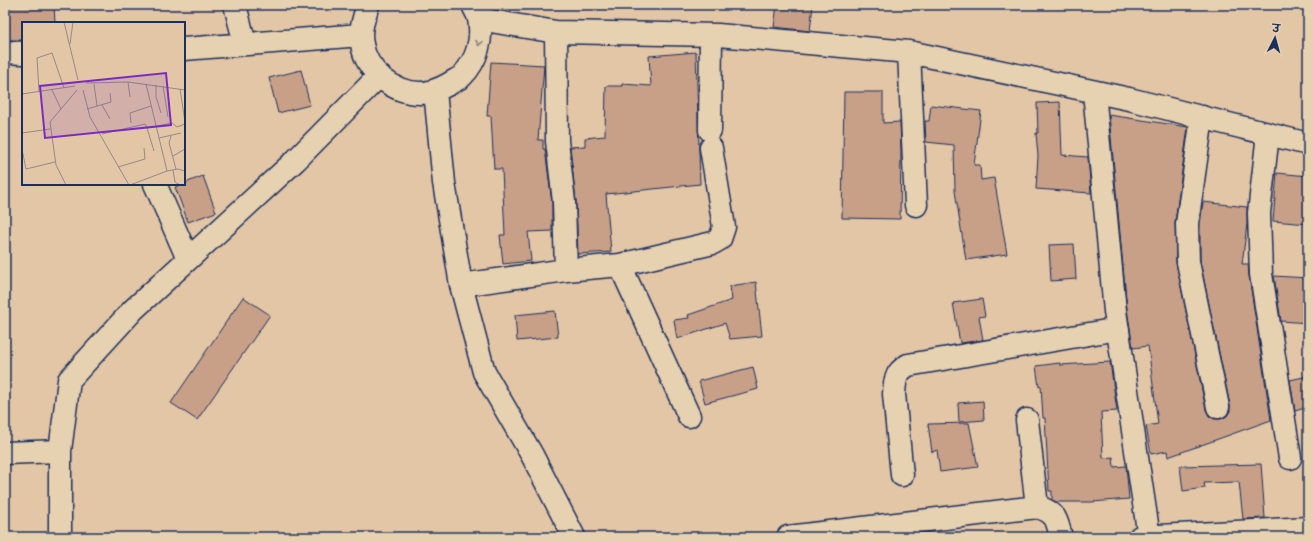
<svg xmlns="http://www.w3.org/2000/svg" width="1313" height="542" font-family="Delius,'Playpen Sans Deva',sans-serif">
<rect width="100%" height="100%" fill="#e3c6a6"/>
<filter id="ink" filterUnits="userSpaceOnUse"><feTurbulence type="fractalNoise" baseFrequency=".025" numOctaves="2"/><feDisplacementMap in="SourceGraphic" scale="8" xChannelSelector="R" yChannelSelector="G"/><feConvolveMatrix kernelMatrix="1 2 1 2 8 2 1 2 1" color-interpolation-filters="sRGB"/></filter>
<g filter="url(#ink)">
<path fill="#c8a088" stroke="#1b2f5e" d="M 54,5 L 55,23 L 23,23 L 23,40 L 7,40 L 5,7 Z
M 777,5 L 813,5 L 810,31 L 774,27 Z
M 696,52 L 700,184 L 606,194 L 611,252 L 578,254 L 576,201 L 570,147 L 585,146 L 585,138 L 605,136 L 606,86 L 622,86 L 622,84 L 651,86 L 649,56 Z
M 491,62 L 544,65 L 538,140 L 543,140 L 543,149 L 545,149 L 552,203 L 552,231 L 528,232 L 531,261 L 503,264 L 500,235 L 505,235 L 502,169 L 494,169 L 491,116 L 487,116 Z
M 301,70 L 310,105 L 278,113 L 269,78 Z
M 844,92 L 883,92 L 883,123 L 900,122 L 901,151 L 900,219 L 842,218 Z
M 1060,102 L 1062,155 L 1088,157 L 1091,193 L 1036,189 L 1038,156 L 1036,133 L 1038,133 L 1037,103 Z
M 931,105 L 981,111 L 974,165 L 980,165 L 981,180 L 994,178 L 1007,254 L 966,260 L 955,191 L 954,145 L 926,142 L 925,121 L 929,121 Z
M 1109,115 L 1188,127 L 1175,222 L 1176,262 L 1206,410 L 1209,416 L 1214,419 L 1221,419 L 1227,416 L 1230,411 L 1230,405 L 1200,261 L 1200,225 L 1203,202 L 1247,207 L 1247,224 L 1242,264 L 1248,264 L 1249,276 L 1271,420 L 1168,457 L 1167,451 L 1151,454 L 1146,426 L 1158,424 L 1148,346 L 1133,348 L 1127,309 Z
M 1277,173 L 1308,176 L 1308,224 L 1273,221 Z
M 203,176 L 216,212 L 188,222 L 175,187 Z
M 1074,244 L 1076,279 L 1051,281 L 1049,245 Z
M 1274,276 L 1308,278 L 1308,323 L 1281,321 Z
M 756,282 L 762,336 L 730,339 L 725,323 L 677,339 L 674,320 L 689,318 L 688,315 L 732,300 L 730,286 Z
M 243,297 L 270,315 L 197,420 L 171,403 Z
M 982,299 L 985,316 L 979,317 L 983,340 L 960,343 L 953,303 Z
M 555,311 L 558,337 L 517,341 L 515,315 Z
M 1110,362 L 1117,411 L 1101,412 L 1103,458 L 1113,457 L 1114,467 L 1126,466 L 1129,499 L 1092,502 L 1057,502 L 1052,500 L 1052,491 L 1049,491 L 1045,418 L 1043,418 L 1041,386 L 1039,387 L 1036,366 L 1060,363 L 1060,365 Z
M 753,367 L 758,389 L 705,403 L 699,381 Z
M 1308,376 L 1308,407 L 1295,411 L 1290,380 Z
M 983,401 L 984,420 L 959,422 L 958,403 Z
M 969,423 L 978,467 L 940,472 L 937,450 L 932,452 L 928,424 Z
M 1261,464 L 1265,518 L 1243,519 L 1239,482 L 1204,483 L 1205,488 L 1183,491 L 1180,466 Z"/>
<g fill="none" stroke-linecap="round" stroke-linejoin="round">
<g stroke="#1b2f5e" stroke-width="25">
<path id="minor" d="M 235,5 L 245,44
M 368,5 C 364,18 359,30 362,44 C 366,71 393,93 420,93 C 431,93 440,89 449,84 C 453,81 459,79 462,76 C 477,61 483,39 479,19 C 478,14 475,10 473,5
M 479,19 L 556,32 L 718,35 L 909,52 L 1129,99 L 1308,144
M 556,32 L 557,141 L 564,202 L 566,270
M 184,49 L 361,35
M 5,52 L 23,53
M 909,52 L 916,205
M 435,91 L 444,183 L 461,285 L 484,372 L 532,455 L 574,537
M 1094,92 L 1115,311 L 1149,537
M 1202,117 L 1187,224 L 1188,262 L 1218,407
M 710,130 L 711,35
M 1268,134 L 1259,213 L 1261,274 L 1290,458
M 155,184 L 188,259
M 620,265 L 689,416
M 461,285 L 566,270 L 620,265 L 713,243 L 720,239 L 724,227 L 711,148
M 1027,420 L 1037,507
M 5,453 L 60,451
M 902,475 L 894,394 C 895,380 895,373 908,365 L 1118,329
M 60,537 L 60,451 L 69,380 L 133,310 L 296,160 L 379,76
M 788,537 L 1037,507 C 1056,512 1057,520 1061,537
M 1140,537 L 1308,528"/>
</g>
<use href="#minor" stroke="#e6d1b0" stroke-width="22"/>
</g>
<defs><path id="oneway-chevron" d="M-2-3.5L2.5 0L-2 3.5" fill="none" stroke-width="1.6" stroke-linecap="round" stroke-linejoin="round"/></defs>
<use stroke="#808087" href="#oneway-chevron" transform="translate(479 43) rotate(100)"/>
</g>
<g transform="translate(22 22)">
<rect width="163" height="163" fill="#e3c6a6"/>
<path fill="none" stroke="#938a89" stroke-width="1" d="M 42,0 L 56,58M 48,22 L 51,0M 106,60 L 108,75M 64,61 L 106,60 L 163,68M 72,62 L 75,84M 124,62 L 145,149M 134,63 L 134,75 L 139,91M 141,64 L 146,95M 158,67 L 163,100M 30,68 L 39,87M 61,68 L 68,95 L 107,163M 17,69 L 15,36 L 30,31 L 42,66M 0,72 L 53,64M 80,83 L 88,97M 65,87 L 89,80 L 88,71M 109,101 L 108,91 L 129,84M 125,106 L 132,129M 0,111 L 28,107M 80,112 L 123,102 L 125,106 L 150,101 L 155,105 L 163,102M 149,114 L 147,121 L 154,147M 137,116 L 159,111M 0,127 L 4,147 L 33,140M 151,134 L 163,127M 96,145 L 123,137 L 122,126M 151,148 L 153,160 L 158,163M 44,163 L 34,143 L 28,100 L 55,68M 108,163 L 145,149 L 156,147 L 163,149"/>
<path fill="#7b2cbf" fill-opacity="0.15" stroke="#7b2cbf" stroke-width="2" d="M 144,51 L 149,103 L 23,116 L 18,64 Z"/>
<rect width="163" height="163" fill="none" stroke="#1b2f5e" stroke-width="2"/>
</g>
<rect width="1313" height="542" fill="none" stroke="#e6d1b0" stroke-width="20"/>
<rect x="10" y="10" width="1293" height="522" fill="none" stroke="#1b2f5e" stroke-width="1.5" filter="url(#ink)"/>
<g transform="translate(1275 38) rotate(6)" stroke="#e6d1b0" stroke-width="3" paint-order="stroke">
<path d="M0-3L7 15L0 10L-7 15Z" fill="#1b2f5e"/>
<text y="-6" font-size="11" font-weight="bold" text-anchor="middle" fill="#1b2f5e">उ</text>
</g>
</svg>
